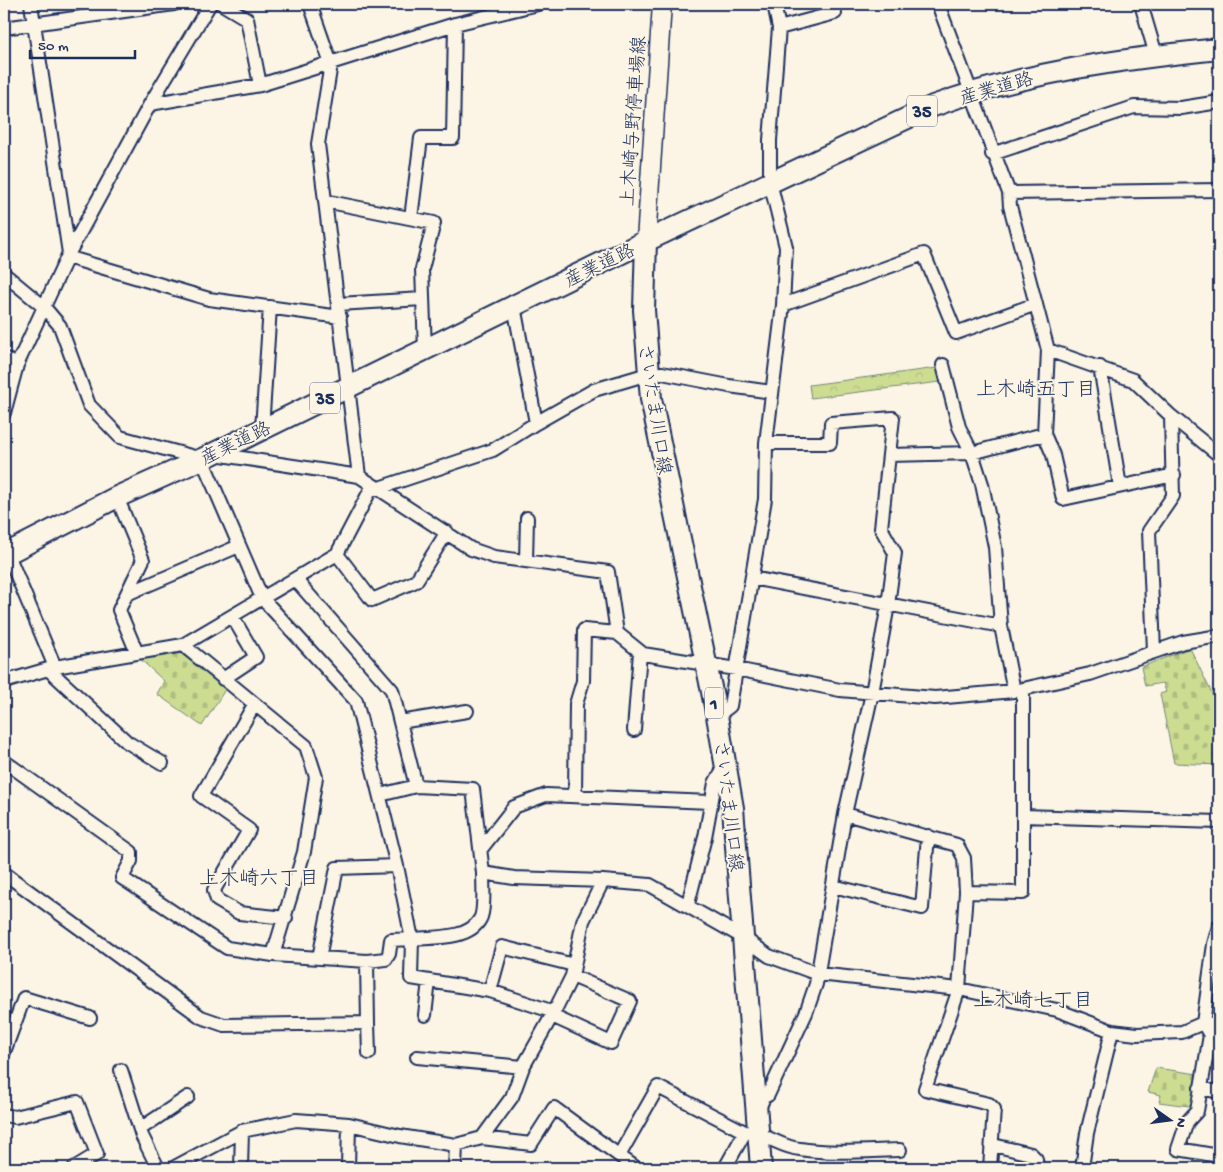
<svg xmlns="http://www.w3.org/2000/svg" width="1223" height="1172" font-family="'Gochi Hand','Klee One',sans-serif">
<defs>
<pattern id="cemetery-stones" width="16" height="16" patternUnits="userSpaceOnUse" patternTransform="scale(1.25)"><rect width="16" height="16" fill="#ccdd92"/><path d="M2 7V4a2 2 0 0 1 4 0v3zM10 15v-3a2 2 0 0 1 4 0v3z" fill="#afbe80"/></pattern>
<pattern id="park-crowns" width="20" height="18" patternUnits="userSpaceOnUse" patternTransform="scale(1.25)"><rect width="20" height="18" fill="#ccdd92"/><path d="M2 6a3 3 0 1 1 6 0M12 15a3 3 0 1 1 6 0" fill="none" stroke="#afbe80"/></pattern>
</defs>
<rect width="100%" height="100%" fill="#fcf5e5"/>
<filter id="ink" filterUnits="userSpaceOnUse"><feTurbulence type="fractalNoise" baseFrequency=".02" numOctaves="2"/><feDisplacementMap in="SourceGraphic" scale="10" xChannelSelector="R" yChannelSelector="G"/><feConvolveMatrix kernelMatrix="1 2 1 2 8 2 1 2 1" color-interpolation-filters="sRGB"/></filter>
<g filter="url(#ink)">
<path fill="url(#cemetery-stones)" stroke="#748678" d="M 1190,648 L 1219,708 L 1219,765 L 1174,763 L 1160,694 L 1166,692 L 1163,683 L 1145,686 L 1141,667 Z
M 179,652 L 226,688 L 202,726 L 157,694 L 164,681 L 138,657 Z
M 1156,1068 L 1198,1074 L 1193,1104 L 1189,1106 L 1159,1102 L 1161,1095 L 1148,1092 Z"/>
<path fill="url(#park-crowns)" stroke="#748678" d="M 937,368 L 940,382 L 811,398 L 809,385 Z"/>
<g fill="none" stroke-linecap="round" stroke-linejoin="round">
<g stroke="#1b2f5e" stroke-width="16">
<path id="street" d="M 31,4 L 69,253
M 222,4 L 247,19 L 260,85
M 310,4 L 331,64 L 318,144 L 359,476
M 774,4 L 779,28
M 938,4 L 1009,193 L 1010,206 L 1048,350 L 1044,434 L 1053,455 L 1063,499 L 1174,475
M 1141,4 L 1156,55
M 4,28 L 174,4
M 150,104 L 260,85 L 455,24 L 538,4
M 992,154 L 1134,107 L 1181,108 L 1219,102
M 1009,193 L 1219,190
M 325,201 L 434,223 L 422,269 L 425,350
M 411,218 L 421,138 L 453,138 L 455,24
M 67,257 L 209,299 L 340,317
M 4,274 L 44,307 L 60,326 L 89,405 L 120,437 L 202,459 L 262,598 L 356,701 L 397,866 L 412,939 L 391,940 L 389,954 L 386,959 L 367,961 L 273,955 L 227,948 L 122,878 L 131,861 L 131,852 L 4,761
M 338,304 L 423,299
M 783,305 L 924,254 L 956,333 L 1036,304
M 514,306 L 536,423
M 1048,350 L 1133,380 L 1171,416 L 1173,496 L 1149,531 L 1154,651
M 4,358 L 17,365
M 943,365 L 959,427 L 972,453 L 982,484 L 995,547 L 1001,626 L 1014,691
M 1100,367 L 1120,486
M 4,413 L 17,365 L 69,253 L 150,104 L 210,4
M 1171,416 L 1219,455
M 262,429 L 270,307
M 215,454 L 359,476 L 471,549 L 494,557 L 608,572 L 617,633 L 643,654 L 736,669 L 840,690 L 935,698 L 1014,691 L 1090,674 L 1183,642 L 1219,636
M 889,455 L 972,453 L 1044,434
M 376,489 L 493,450 L 536,423 L 594,390 L 648,374 L 662,373 L 729,386 L 772,392
M 117,497 L 143,560 L 119,610 L 137,653
M 7,552 L 55,667
M 337,554 L 372,600 L 416,581 L 447,532
M 526,561 L 527,518
M 752,578 L 1001,626
M 295,579 L 392,690 L 416,786
M 127,594 L 239,546
M 183,645 L 306,746 L 316,777 L 304,852 L 273,955
M 48,669 L 127,742 L 162,763
M 223,679 L 256,657 L 232,616
M 4,682 L 55,667 L 183,645 L 337,554 L 372,487
M 254,705 L 201,796 L 249,830 L 214,890 L 217,900 L 239,913 L 286,918
M 717,716 L 730,706 L 765,499 L 766,443 L 783,305 L 786,247 L 770,182 L 770,140 L 779,28 L 835,13
M 400,722 L 467,711
M 634,730 L 640,652
M 380,795 L 416,786 L 473,789 L 483,873
M 575,795 L 576,704 L 583,681 L 584,630 L 617,633
M 845,814 L 957,845 L 964,858 L 966,892 L 959,989 L 925,1089 L 989,1104 L 994,1109 L 990,1168
M 1023,816 L 1219,822
M 481,849 L 514,807 L 546,795 L 710,802
M 4,873 L 201,1017 L 224,1025 L 368,1023 L 367,961
M 833,886 L 922,908 L 928,836
M 966,892 L 1023,893 L 1023,689
M 688,904 L 705,837 L 715,783 L 719,776 L 728,772
M 319,958 L 337,868 L 397,866
M 490,991 L 502,947 L 574,965
M 554,1012 L 490,991 L 411,978 L 412,939 C 433,937 469,940 480,919 C 485,911 483,883 483,873 L 514,878 L 603,881
M 425,1015 L 429,981
M 552,1016 L 611,1043 L 630,1001 L 572,976
M 368,1023 L 369,1053
M 1219,1025 L 1203,1023 L 1210,1035 L 1197,1111 L 1187,1122 L 1178,1149 L 1219,1156
M 4,1052 L 24,998 L 90,1018
M 417,1057 L 523,1067
M 121,1070 L 142,1136 L 158,1168
M 1200,1088 L 1219,1092
M 758,1111 L 764,1097 L 768,1095 L 806,1013 L 816,984 L 845,814 L 872,693 L 888,605 L 895,553 L 881,528 L 893,418 L 831,423 L 830,443 L 766,443
M 4,1115 L 15,1117 L 77,1102 L 97,1154 L 74,1168
M 140,1129 L 188,1097
M 482,1138 L 512,1097 L 523,1067 L 554,1012 L 572,976 L 583,921 L 603,881 L 650,885 L 744,938 L 769,956 L 818,974 L 959,989 L 1057,1010 L 1112,1031 L 1137,1034 L 1182,1032 L 1203,1023 L 1214,944 L 1219,926
M 993,1145 L 1031,1154 L 1036,1159 L 1037,1168
M 620,1154 L 658,1087 L 745,1132 C 766,1133 780,1147 800,1149 C 833,1154 866,1151 900,1150
M 173,1168 L 242,1131 L 296,1120 L 349,1124 L 400,1136 L 456,1145 L 482,1138 L 531,1144 L 554,1108 L 636,1168
M 241,1168 L 242,1131
M 348,1168 L 349,1124
M 455,1168 L 456,1145
M 725,1168 L 745,1132
M 1082,1168 L 1087,1133 L 1112,1031"/>
</g>
<g stroke="#1b2f5e" stroke-width="21">
<path id="secondary" d="M 646,241 L 662,4"/>
</g>
<g stroke="#1b2f5e" stroke-width="24">
<path id="primary" d="M 646,241 L 644,310 L 651,399 L 717,716 L 733,808 L 761,1168
M 4,555 L 117,497 L 202,459 L 646,241 L 933,106 C 1026,72 1121,59 1219,49"/>
</g>
<use href="#street" stroke="#fcf5e5" stroke-width="12"/>
<use href="#secondary" stroke="#fcf5e5" stroke-width="18"/>
<use href="#primary" stroke="#fcf5e5" stroke-width="20"/>
</g>
</g>
<g text-anchor="middle" stroke-width="4" stroke-linejoin="round" paint-order="stroke">
<g fill="#fcf5e5" stroke="#5e6a86" stroke-width="1">
<rect x="907" y="95.5" width="30" height="31" rx="4"/>
<rect x="310" y="382.5" width="30" height="31" rx="4"/>
<rect x="705" y="687.5" width="18" height="31" rx="4"/>
</g>
<g font-size="18" font-weight="bold" fill="#1b2f5e">
<text x="922" y="117">35</text>
<text x="325" y="404">35</text>
<text x="714" y="709">1</text>
</g>
<g font-size="19" fill="#1b2f5e" stroke="#fcf5e5">
<text transform="translate(996 87) rotate(-16)" y="7">産業道路</text>
<text transform="translate(632 121) rotate(-86)" y="7">上木崎与野停車場線</text>
<text transform="translate(599 264) rotate(-26)" y="7">産業道路</text>
<text transform="translate(656 409) rotate(81)" y="7">さいたま川口線</text>
<text transform="translate(235 442) rotate(-26)" y="7">産業道路</text>
<text transform="translate(730 806) rotate(83)" y="7">さいたま川口線</text>
</g>
<g font-size="20" fill="#1b2f5e" stroke="#fcf5e5">
<text x="1036" y="395">上木崎五丁目</text>
<text x="259" y="884">上木崎六丁目</text>
<text x="1033" y="1006">上木崎七丁目</text>
</g>
</g>
<rect width="1223" height="1172" fill="none" stroke="#fcf5e5" stroke-width="20"/>
<rect x="10" y="10" width="1203" height="1152" fill="none" stroke="#1b2f5e" stroke-width="2" filter="url(#ink)"/>
<g transform="translate(1170 1120) rotate(104)" stroke="#fcf5e5" stroke-width="4" paint-order="stroke">
<path d="M0-4L9 19L0 12L-9 19Z" fill="#1b2f5e"/>
<text y="-8" font-size="14" font-weight="bold" text-anchor="middle" fill="#1b2f5e">N</text>
</g>
<path d="M30 50v8h105v-8" fill="none" stroke="#1b2f5e" stroke-width="2.5"/>
<text x="38" y="50" font-size="15" fill="#1b2f5e" stroke="#fcf5e5" stroke-width="4" paint-order="stroke">50 m</text>
</svg>
